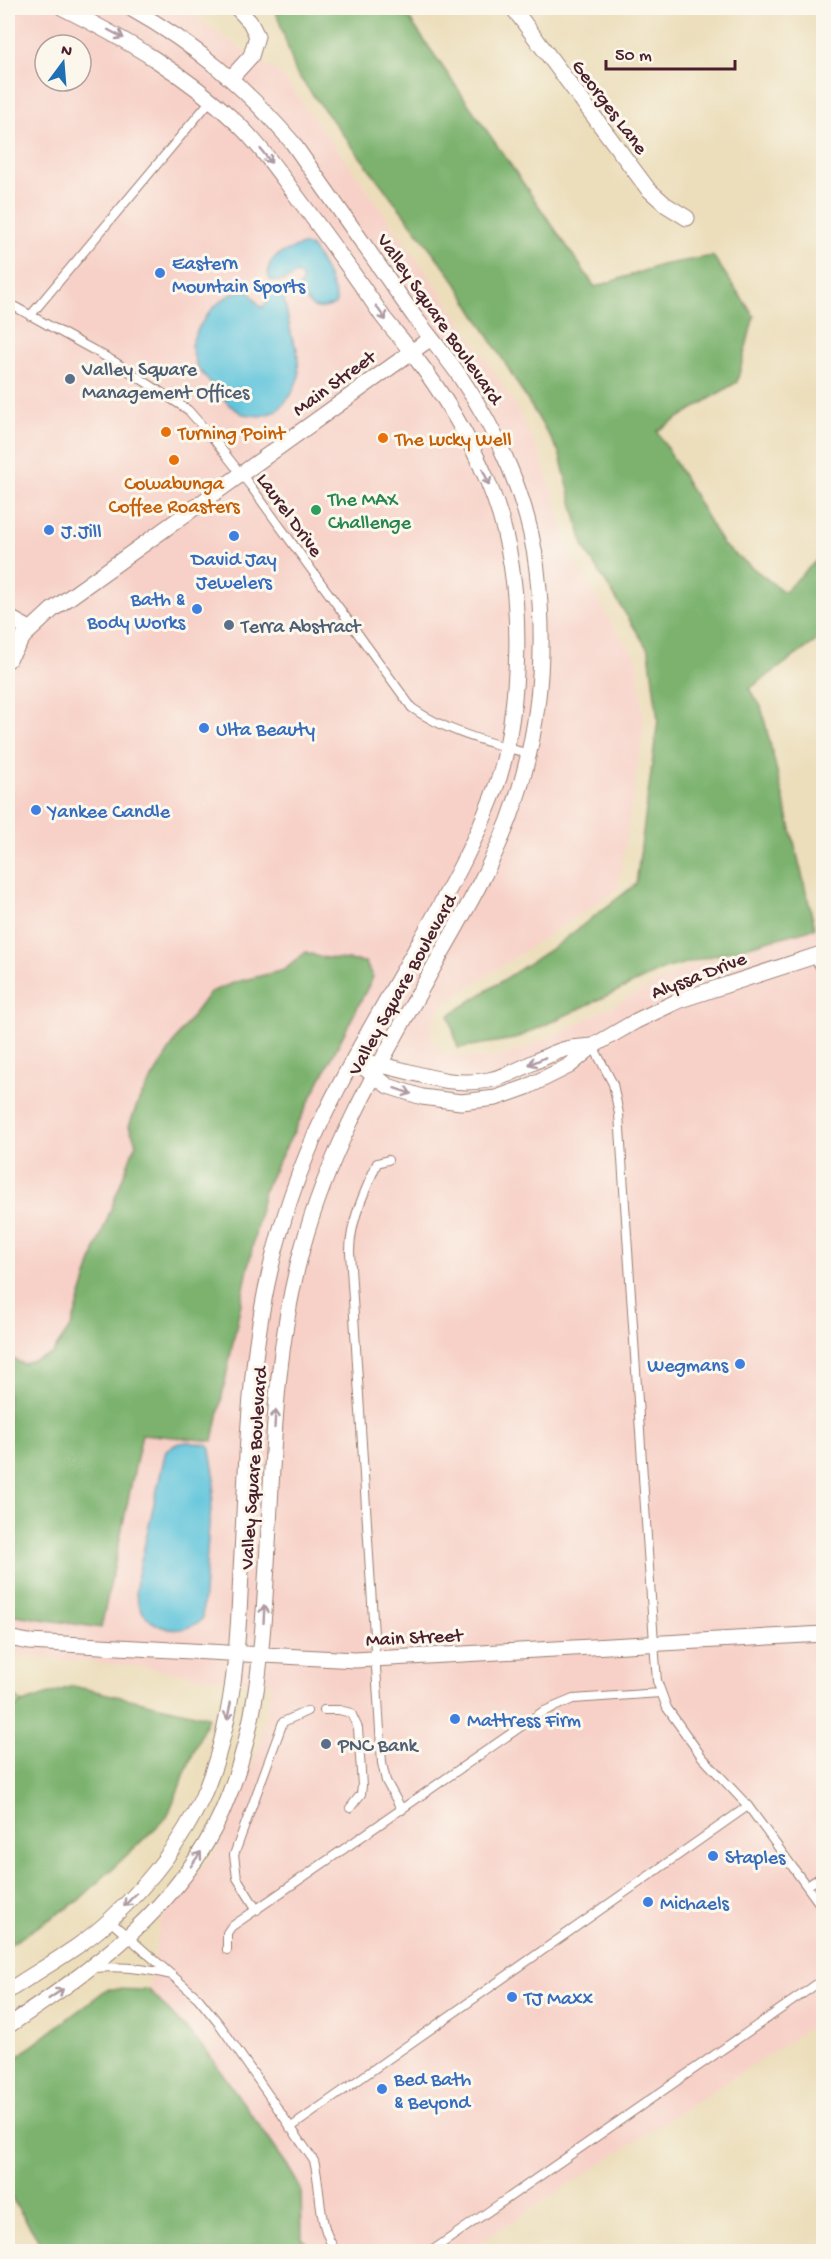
<svg xmlns="http://www.w3.org/2000/svg" width="831" height="2259" font-family="'Gochi Hand',sans-serif">
<rect width="100%" height="100%" fill="#fbf7ec"/>
<filter id="ink" filterUnits="userSpaceOnUse"><feTurbulence type="fractalNoise" baseFrequency=".0167" numOctaves="2"/><feDisplacementMap in="SourceGraphic" scale="12" xChannelSelector="R" yChannelSelector="G"/><feConvolveMatrix kernelMatrix="1 2 1 2 8 2 1 2 1" color-interpolation-filters="sRGB"/></filter>
<filter id="wash" filterUnits="userSpaceOnUse"><feTurbulence type="fractalNoise" baseFrequency=".008" numOctaves="4" result="noise"/><feDisplacementMap in="SourceGraphic" scale="24" xChannelSelector="R" yChannelSelector="G"/><feGaussianBlur stdDeviation="1.35" result="paint"/><feColorMatrix in="noise" values="0 0 0 0 0 0 0 0 0 0 0 0 0 0 0 0 0 1.4 0 .05"/><feComposite in="paint" operator="in"/></filter>
<g filter="url(#wash)">
<rect width="100%" height="100%" fill="#ecdebb"/>
<path fill="#f7d1c8" fill-rule="evenodd" d="M 8,8 L 183,8 L 251,56 L 282,75 L 366,188 L 466,329 L 516,407 L 535,444 L 554,494 L 570,555 L 616,630 L 637,658 L 644,725 L 618,889 L 443,1004 L 430,1027 L 433,1042 L 445,1054 L 489,1059 L 521,1050 L 575,1025 L 687,967 L 815,928 L 823,940 L 823,2019 L 467,2251 L 316,2251 L 302,2239 L 301,2189 L 287,2165 L 208,2053 L 149,1990 L 160,1921 L 216,1850 L 245,1787 L 260,1741 L 272,1684 L 217,1679 L 133,1666 L 18,1656 L 8,1650 ZM 45,45 L 81,45 L 81,81 L 45,81 Z"/>
<path fill="#9bcf80" stroke="#727756" stroke-width="1.5" d="M 8,1689 L 22,1703 L 8,1715 Z"/>
<path fill="#7cb26e" stroke="#63684c" stroke-width="1.5" d="M 275,8 L 402,8 L 595,287 L 661,265 L 713,256 L 754,316 L 737,382 L 657,431 L 723,545 L 784,592 L 823,554 L 823,636 L 749,689 L 761,706 L 815,928 L 664,969 L 515,1039 L 458,1048 L 449,1015 L 553,948 L 636,884 L 658,720 L 649,651 L 584,548 L 559,452 L 455,281 L 296,73 Z
M 306,952 L 319,957 L 365,962 L 373,977 L 264,1190 L 213,1441 L 142,1434 L 101,1628 L 8,1614 L 8,1356 L 23,1364 L 52,1354 L 72,1325 L 96,1248 L 136,1143 L 129,1126 L 139,1100 L 180,1033 L 210,992 L 236,982 L 284,970 Z
M 73,1686 L 208,1717 L 167,1817 L 78,1901 L 8,1946 L 8,1715 L 22,1703 Z
M 107,1989 L 149,1990 L 208,2053 L 287,2165 L 301,2189 L 302,2238 L 316,2251 L 45,2251 L 8,2192 L 8,2064 Z"/>
<path fill="#5fc4dc" stroke="#547284" stroke-width="1.5" d="M 303,245 L 311,247 C 319,258 338,292 336,304 C 315,313 309,308 299,288 L 303,279 L 297,273 C 289,280 280,283 270,280 C 261,258 287,250 303,245 Z
M 273,289 L 281,291 L 283,295 L 292,338 L 297,349 L 299,376 L 291,395 L 277,411 L 260,416 L 243,414 L 229,405 L 197,367 L 191,345 C 199,322 221,291 248,290 L 258,304 L 263,308 Z
M 187,1442 L 209,1445 L 215,1479 L 209,1525 L 202,1619 C 178,1641 140,1626 136,1594 C 135,1589 137,1584 137,1579 L 166,1450 L 177,1444 Z"/>
</g>
<g filter="url(#ink)">
<g fill="none" stroke-linecap="round" stroke-linejoin="round">
<g stroke="#9b7e73" stroke-width="10">
<path id="lane" d="M 8,303 L 115,362 L 188,410 L 211,436 L 252,488 L 412,708 C 447,732 488,742 529,754
M 30,316 L 211,100
M 814,956 L 824,975
M 593,1046 L 613,1084 L 619,1114 L 654,1643 L 657,1681 L 667,1708 L 702,1757 L 748,1806 L 824,1910
M 388,1160 L 377,1163 C 365,1192 350,1220 350,1252 L 382,1763 L 386,1781 L 402,1810
M 324,1710 L 339,1710 L 351,1713 L 358,1728 L 362,1786 L 361,1794 L 350,1808
M 807,1886 L 824,1875
M 257,1910 L 237,1878 L 234,1855 L 283,1722 L 307,1711
M 110,1921 L 198,1998 L 220,2025 L 314,2161 C 322,2191 317,2228 337,2252
M 227,1950 L 227,1933 L 231,1927 L 542,1712 L 573,1699 L 660,1693
M 94,1968 C 121,1966 145,1968 171,1975
M 290,2128 L 748,1806
M 430,2252 L 824,1979"/>
</g>
<g stroke="#9b7e73" stroke-width="17">
<path id="street" d="M 513,8 L 648,189 L 666,205 L 687,218
M 231,78 L 251,56 L 257,36 L 250,22 L 237,8
M 8,617 L 30,629
M 8,660 L 24,636 L 52,610 L 431,338
M 354,1060 L 388,1086 L 422,1097 L 461,1102 L 496,1098 L 527,1087 L 569,1066 L 593,1046 L 636,1021 L 680,1000 L 824,953
M 371,1063 C 413,1070 445,1088 489,1080 C 516,1075 539,1056 566,1049 C 574,1047 584,1047 593,1046
M 8,1638 L 29,1642 L 100,1646 L 355,1660 L 824,1634
M 8,1991 C 42,1968 82,1947 112,1918 C 148,1884 181,1843 202,1798 C 234,1726 238,1648 241,1571 C 247,1471 247,1369 270,1271 C 282,1218 300,1167 323,1118 C 351,1059 386,1002 418,945 C 448,892 479,837 499,778 C 507,753 511,725 514,699 C 521,625 517,551 488,482 C 469,437 442,392 412,353 C 403,340 392,329 383,317 C 355,275 325,234 295,194 C 277,170 259,144 237,123 C 184,73 127,40 63,8
M 8,2026 C 91,1970 180,1908 222,1812 C 258,1730 262,1652 267,1564 C 273,1458 274,1352 302,1249 C 331,1142 389,1048 442,952 C 466,910 491,866 509,820 C 539,740 547,655 537,570 C 529,500 498,432 459,375 C 445,355 429,336 414,316 C 373,258 333,200 292,142 C 243,85 196,45 130,8"/>
</g>
<use href="#lane" stroke="#fff" stroke-width="8"/>
<use href="#street" stroke="#fff" stroke-width="15"/>
</g>
<defs><path id="oneway-shaft" d="M-6 0H5M1.5-3L5.5 0L1.5 3" fill="none" stroke-width="1.6" stroke-linecap="round" stroke-linejoin="round" transform="scale(1.5)"/></defs>
<g stroke="#ae9aa0">
<use href="#oneway-shaft" transform="translate(116 34) rotate(28)"/>
<use href="#oneway-shaft" transform="translate(266 156) rotate(52)"/>
<use href="#oneway-shaft" transform="translate(381 313) rotate(55)"/>
<use href="#oneway-shaft" transform="translate(486 477) rotate(66)"/>
<use href="#oneway-shaft" transform="translate(537 1061) rotate(156)"/>
<use href="#oneway-shaft" transform="translate(403 1091) rotate(18)"/>
<use href="#oneway-shaft" transform="translate(275 1419) rotate(-87)"/>
<use href="#oneway-shaft" transform="translate(264 1614) rotate(-87)"/>
<use href="#oneway-shaft" transform="translate(229 1711) rotate(102)"/>
<use href="#oneway-shaft" transform="translate(196 1859) rotate(-55)"/>
<use href="#oneway-shaft" transform="translate(130 1900) rotate(134)"/>
<use href="#oneway-shaft" transform="translate(56 1994) rotate(-34)"/>
</g>
</g>
<g fill="#3f7fe0" stroke="#fbf7ec" stroke-width="2">
<circle cx="160" cy="273" r="6"/>
<circle cx="49" cy="530" r="6"/>
<circle cx="234" cy="536" r="6"/>
<circle cx="197" cy="609" r="6"/>
<circle cx="204" cy="728" r="6"/>
<circle cx="36" cy="810" r="6"/>
<circle cx="740" cy="1364" r="6"/>
<circle cx="455" cy="1719" r="6"/>
<circle cx="713" cy="1856" r="6"/>
<circle cx="648" cy="1902" r="6"/>
<circle cx="512" cy="1997" r="6"/>
<circle cx="382" cy="2089" r="6"/>
</g>
<g fill="#5c6f8a" stroke="#fbf7ec" stroke-width="2">
<circle cx="70" cy="379" r="6"/>
<circle cx="229" cy="625" r="6"/>
<circle cx="326" cy="1744" r="6"/>
</g>
<g fill="#e8710a" stroke="#fbf7ec" stroke-width="2">
<circle cx="166" cy="432" r="6"/>
<circle cx="383" cy="438" r="6"/>
<circle cx="174" cy="460" r="6"/>
</g>
<circle fill="#2e9e5b" stroke="#fbf7ec" stroke-width="2" cx="316" cy="510" r="6"/>
<g text-anchor="middle" stroke-width="6" stroke-linejoin="round" paint-order="stroke">
<g font-size="20" fill="#4a1f2b" stroke="#fbf7ec">
<text transform="translate(611 106) rotate(53)" y="7">Georges Lane</text>
<text transform="translate(441 318) rotate(55)" y="7">Valley Square Boulevard</text>
<text transform="translate(333 382) rotate(-36)" y="7">Main Street</text>
<text transform="translate(291 514) rotate(54)" y="7">Laurel Drive</text>
<text transform="translate(698 974) rotate(-21)" y="7">Alyssa Drive</text>
<text transform="translate(401 984) rotate(-61)" y="7">Valley Square Boulevard</text>
<text transform="translate(252 1468) rotate(-86)" y="7">Valley Square Boulevard</text>
<text transform="translate(414 1636) rotate(-3)" y="7">Main Street</text>
</g>
<g font-size="20" fill="#366cbe" stroke="#fbf7ec" text-anchor="start">
<text x="172" y="269">Eastern<tspan x="172" dy="23">Mountain Sports</tspan></text>
<text x="61" y="537">J.Jill</text>
<text x="234" y="565" text-anchor="middle">David Jay<tspan x="234" dy="23">Jewelers</tspan></text>
<text x="185" y="605" text-anchor="end">Bath &amp;<tspan x="185" dy="23">Body Works</tspan></text>
<text x="216" y="735">Ulta Beauty</text>
<text x="48" y="817">Yankee Candle</text>
<text x="728" y="1371" text-anchor="end">Wegmans</text>
<text x="467" y="1726">Mattress Firm</text>
<text x="725" y="1863">Staples</text>
<text x="660" y="1909">Michaels</text>
<text x="524" y="2004">TJ Maxx</text>
<text x="394" y="2085">Bed Bath<tspan x="394" dy="23">&amp; Beyond</tspan></text>
</g>
<g font-size="20" fill="#4e5e75" stroke="#fbf7ec" text-anchor="start">
<text x="82" y="375">Valley Square<tspan x="82" dy="23">Management Offices</tspan></text>
<text x="241" y="632">Terra Abstract</text>
<text x="338" y="1751">PNC Bank</text>
</g>
<g font-size="20" fill="#c56008" stroke="#fbf7ec" text-anchor="start">
<text x="178" y="439">Turning Point</text>
<text x="395" y="445">The Lucky Well</text>
<text x="174" y="489" text-anchor="middle">Cowabunga<tspan x="174" dy="23">Coffee Roasters</tspan></text>
</g>
<g font-size="20" fill="#27864d" stroke="#fbf7ec" text-anchor="start">
<text x="328" y="505">The MAX<tspan x="328" dy="23">Challenge</tspan></text>
</g>
</g>
<rect width="831" height="2259" fill="none" stroke="#fbf7ec" stroke-width="30"/>
<g transform="translate(63 63) rotate(16)"><circle r="28" fill="#fbf7ec" stroke="#b4a19f" stroke-width="1.5"/>
<path d="M0-4.5L10 22L0 15L-10 22Z" fill="#1f6fb2"/>
<text y="-9" font-size="16" font-weight="bold" text-anchor="middle" fill="#4a1f2b">N</text>
</g>
<path d="M606 60v9h129v-9" fill="none" stroke="#4a1f2b" stroke-width="3"/>
<text x="615" y="60" font-size="18" fill="#4a1f2b" stroke="#fbf7ec" stroke-width="4.5" paint-order="stroke">50 m</text>
</svg>
